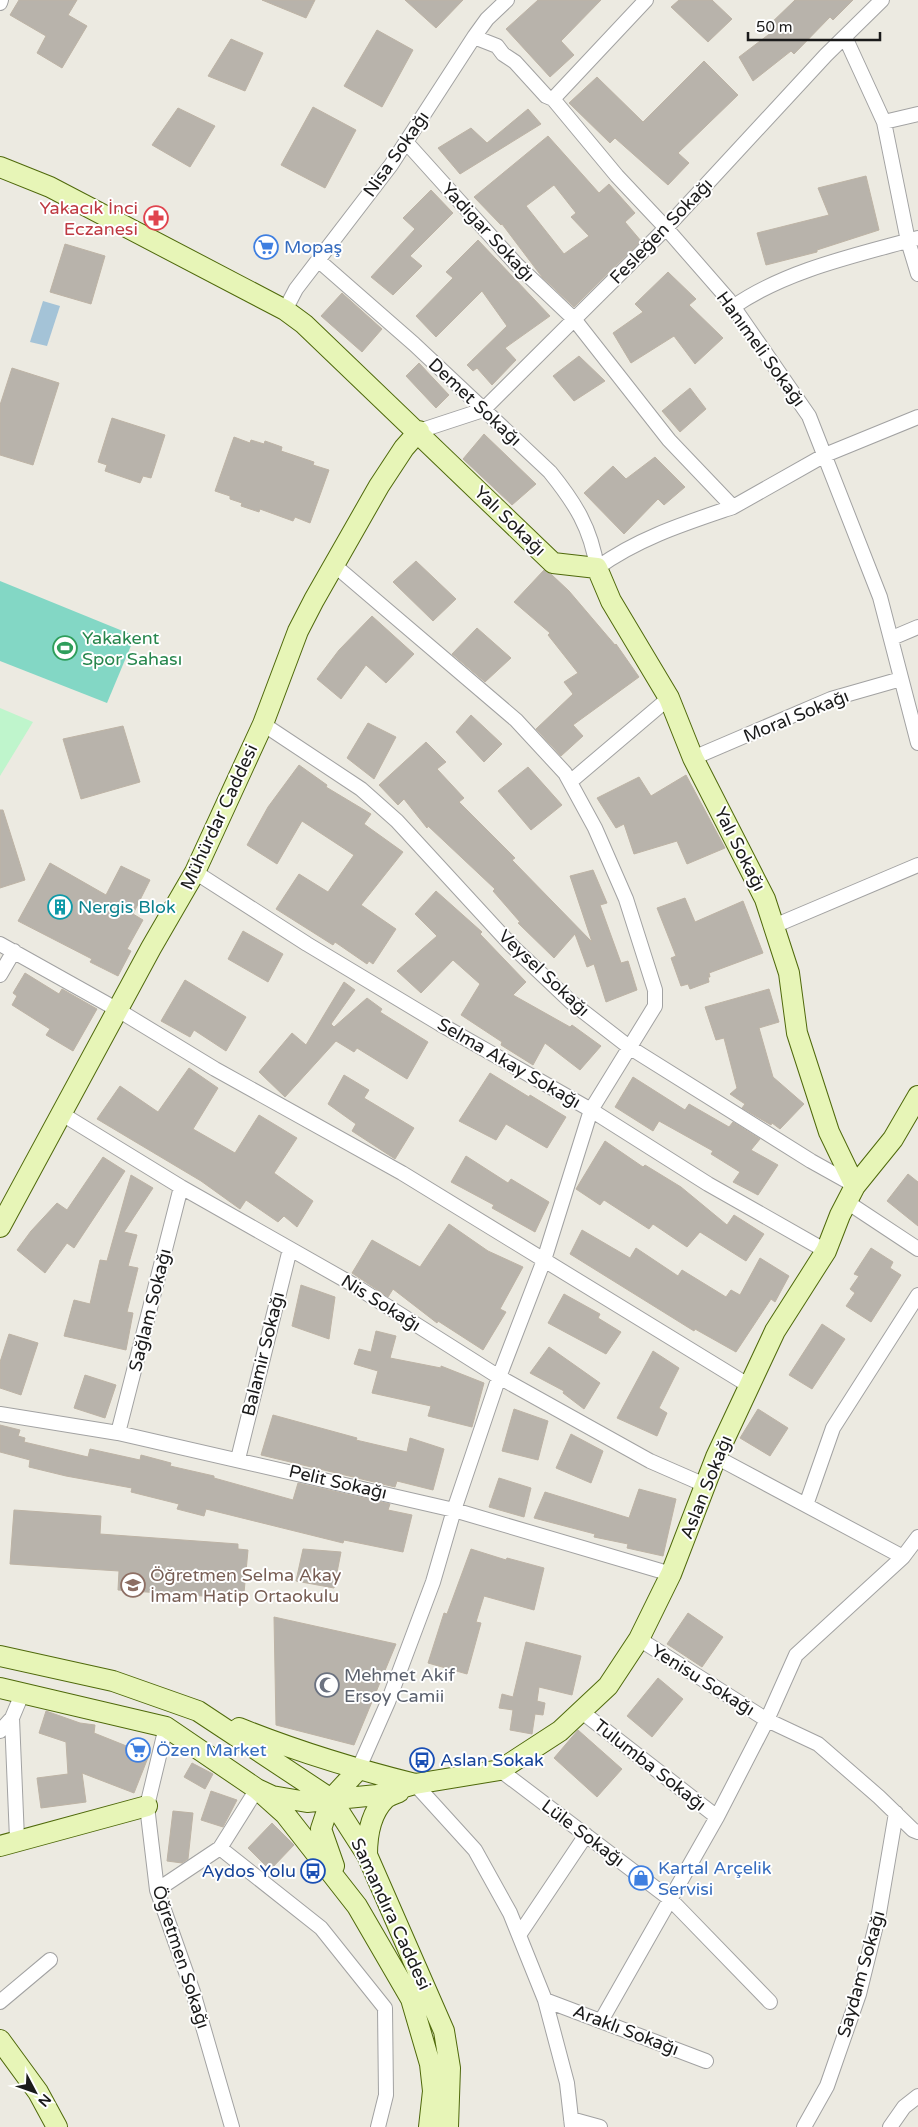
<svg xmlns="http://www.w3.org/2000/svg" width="918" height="2127" font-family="'Varela Round',sans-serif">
<rect width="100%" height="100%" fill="#eceae1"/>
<path fill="#bff5cc" d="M 0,708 L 33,722 L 0,776 Z"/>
<path fill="#83d7c5" d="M 0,581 L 135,636 L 107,703 L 0,661 Z"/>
<path fill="#a4c3d7" d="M 43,301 L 60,306 L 47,346 L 30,342 Z"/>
<path fill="#b8b3ab" stroke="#bdb3a5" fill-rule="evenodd" d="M 19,0 L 77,0 L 68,15 L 87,26 L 62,68 L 37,53 L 46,36 L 10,15 Z
M 262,0 L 315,0 L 306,18 Z
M 405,0 L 463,0 L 436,28 Z
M 538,0 L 601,0 L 561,41 L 574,55 L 550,77 L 506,29 Z
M 679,0 L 712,0 L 732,19 L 708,42 L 671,7 Z
M 795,0 L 853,0 L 833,20 L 830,17 L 794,54 L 791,51 L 753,81 L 739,57 L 772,32 L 767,27 Z
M 377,30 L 413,50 L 382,107 L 344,86 Z
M 231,39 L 263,53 L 245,91 L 208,76 Z
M 704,61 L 738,95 L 678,153 L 689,163 L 668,185 L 615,138 L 610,143 L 569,103 L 597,77 L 643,122 Z
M 313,107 L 356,130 L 325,188 L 281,165 Z
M 178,108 L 215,126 L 190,167 L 152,145 Z
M 528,109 L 541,124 L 460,174 L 438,148 L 471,128 L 487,143 Z
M 548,136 L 599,193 L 609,184 L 635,213 L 625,222 L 641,241 L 574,307 L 542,277 L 502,224 L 501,225 L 474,197 ZM 554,185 L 576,213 L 571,217 L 589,236 L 564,254 L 526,206 Z
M 866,176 L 879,230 L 817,250 L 817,252 L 766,265 L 757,233 L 829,215 L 818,188 Z
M 431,190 L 453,213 L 410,256 L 422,266 L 393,295 L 371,277 L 415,229 L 403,218 Z
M 478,240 L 550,316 L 505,348 L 516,360 L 492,385 L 477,368 L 473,371 L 467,365 L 507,326 L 482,291 L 436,337 L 416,316 L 453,278 L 446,272 Z
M 65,244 L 105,256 L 91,304 L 50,292 Z
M 668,272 L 696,299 L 689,305 L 723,338 L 695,364 L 674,336 L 631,363 L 613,333 L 643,312 L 635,304 Z
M 342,293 L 382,329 L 362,352 L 321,316 Z
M 579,356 L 605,381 L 574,401 L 553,376 Z
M 419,363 L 449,395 L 436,408 L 406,376 Z
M 12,368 L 59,383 L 33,465 L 0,455 L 0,405 Z
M 690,388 L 706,409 L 680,432 L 662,411 Z
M 112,418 L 165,435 L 151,478 L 143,476 L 140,483 L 105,471 L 107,465 L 98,462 Z
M 484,434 L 536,484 L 512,505 L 463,459 Z
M 234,437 L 250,443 L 251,440 L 264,444 L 265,441 L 282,447 L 281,451 L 314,462 L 313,465 L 329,470 L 310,523 L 295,517 L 293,521 L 260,509 L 259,512 L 241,506 L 242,503 L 230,499 L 230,496 L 215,491 Z
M 655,457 L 685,487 L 664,505 L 658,499 L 624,534 L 584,493 L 613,466 L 626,479 Z
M 416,561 L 456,599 L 433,621 L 393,582 Z
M 544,570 L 552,575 L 569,591 L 615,645 L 616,644 L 639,677 L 573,725 L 583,736 L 561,756 L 536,729 L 573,694 L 564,682 L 578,673 L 548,635 L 550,633 L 514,602 Z
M 372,616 L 414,654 L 386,683 L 366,665 L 341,699 L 317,679 L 339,650 Z
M 477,628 L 511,658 L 485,682 L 452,654 Z
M 471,715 L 502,744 L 484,762 L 456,732 Z
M 368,723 L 396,737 L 374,779 L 347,758 Z
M 123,726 L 140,782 L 81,799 L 63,739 Z
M 426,742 L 446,762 L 437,769 L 464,798 L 459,802 L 515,858 L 512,860 L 592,942 L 570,876 L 593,870 L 607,903 L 600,905 L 621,963 L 628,961 L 637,990 L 606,1002 L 594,964 L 587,967 L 575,934 L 554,958 L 518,923 L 520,922 L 493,891 L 495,889 L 428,826 L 427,828 L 404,799 L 398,805 L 379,785 Z
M 299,765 L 327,785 L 326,787 L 371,814 L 364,824 L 403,852 L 361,905 L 396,929 L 373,964 L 369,961 L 367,964 L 335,942 L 333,945 L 276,909 L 299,874 L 328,892 L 354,855 L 302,821 L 277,864 L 247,845 L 268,807 Z
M 528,767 L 562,805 L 531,830 L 498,791 Z
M 686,775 L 725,848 L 687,864 L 677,841 L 634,854 L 624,824 L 616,828 L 597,798 L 639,777 L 651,796 Z
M 0,810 L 3,810 L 25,880 L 0,888 Z
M 50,863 L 106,895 L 121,866 L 150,880 L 133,914 L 143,920 L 127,949 L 131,951 L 118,976 L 90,962 L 92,959 L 18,921 Z
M 436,891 L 482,932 L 480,934 L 526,982 L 513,995 L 570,1027 L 572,1025 L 601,1046 L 580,1070 L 545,1043 L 533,1065 L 501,1045 L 502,1042 L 461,1015 L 480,984 L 453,960 L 421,993 L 397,971 L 437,936 L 415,914 Z
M 685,898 L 695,922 L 743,901 L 763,953 L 709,973 L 710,977 L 708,977 L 709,982 L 690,989 L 688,984 L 681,986 L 671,958 L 676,956 L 657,908 Z
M 243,931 L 283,954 L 268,982 L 228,959 Z
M 25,973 L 59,994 L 62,989 L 97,1009 L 73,1051 L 46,1035 L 50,1029 L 12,1005 L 17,996 L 13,993 Z
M 185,980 L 246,1017 L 226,1051 L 194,1030 L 190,1037 L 161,1021 Z
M 344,982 L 355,990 L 331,1024 L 334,1027 L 367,998 L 382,1009 L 380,1012 L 428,1042 L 407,1079 L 357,1048 L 354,1052 L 336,1041 L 285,1097 L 259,1072 L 292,1033 L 306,1045 Z
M 769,989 L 779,1022 L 759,1028 L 773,1077 L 804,1104 L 780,1129 L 772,1123 L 771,1125 L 742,1108 L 745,1104 L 730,1094 L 737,1088 L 724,1038 L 716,1040 L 705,1007 Z
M 189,1068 L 218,1088 L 193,1129 L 235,1153 L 259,1115 L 297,1138 L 274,1173 L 313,1201 L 297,1227 L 284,1216 L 278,1222 L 246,1200 L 240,1209 L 201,1181 L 97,1119 L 120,1086 L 158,1112 Z
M 490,1073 L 529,1097 L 530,1095 L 566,1117 L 547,1148 L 506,1124 L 496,1140 L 459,1121 Z
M 344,1075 L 369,1090 L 364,1098 L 414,1128 L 395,1159 L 352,1131 L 356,1124 L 328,1104 Z
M 633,1077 L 685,1110 L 689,1104 L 729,1127 L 733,1122 L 760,1139 L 751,1150 L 778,1165 L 758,1195 L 733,1182 L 740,1172 L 711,1154 L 713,1151 L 659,1121 L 653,1131 L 615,1107 Z
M 605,1141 L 643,1167 L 645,1165 L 681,1187 L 727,1225 L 734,1215 L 764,1234 L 746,1261 L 700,1232 L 687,1247 L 653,1224 L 649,1229 L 604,1200 L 600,1205 L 576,1189 Z
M 466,1156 L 508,1183 L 511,1179 L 549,1202 L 535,1232 L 492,1208 L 494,1205 L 451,1182 Z
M 103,1157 L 125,1171 L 74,1248 L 67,1243 L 45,1273 L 17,1250 L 31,1231 L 57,1203 L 67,1210 Z
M 908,1174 L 918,1182 L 918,1226 L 887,1201 Z
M 131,1175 L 153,1188 L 124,1232 L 137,1235 L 128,1266 L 138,1268 L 127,1312 L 133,1313 L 126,1350 L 64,1336 L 74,1300 L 90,1304 L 100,1260 L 107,1261 Z
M 449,1224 L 488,1251 L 523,1267 L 500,1309 L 506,1312 L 483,1350 L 438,1321 L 437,1323 L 393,1289 L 388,1297 L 352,1273 L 372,1240 L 420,1267 Z
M 582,1230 L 630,1258 L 636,1248 L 678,1276 L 682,1270 L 726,1297 L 731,1290 L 740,1295 L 760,1258 L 789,1276 L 775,1302 L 771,1299 L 736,1352 L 695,1329 L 694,1331 L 570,1254 Z
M 871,1248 L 893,1262 L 890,1268 L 901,1275 L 871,1322 L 846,1306 L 855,1293 L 850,1289 L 859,1276 L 854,1274 Z
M 301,1285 L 335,1297 L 329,1339 L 292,1326 Z
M 564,1294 L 600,1314 L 598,1318 L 621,1332 L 606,1354 L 548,1323 Z
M 822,1324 L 845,1339 L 812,1389 L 789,1375 Z
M 376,1331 L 396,1336 L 390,1358 L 441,1368 L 441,1366 L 484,1383 L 472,1427 L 428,1416 L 431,1406 L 372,1393 L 378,1371 L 354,1364 L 359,1349 L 371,1352 Z
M 9,1334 L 38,1343 L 21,1395 L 0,1388 L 0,1362 Z
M 549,1347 L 600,1383 L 584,1409 L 563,1393 L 564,1391 L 530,1373 Z
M 653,1351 L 679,1368 L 659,1408 L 667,1413 L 657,1436 L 617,1418 Z
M 85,1375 L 116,1385 L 105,1418 L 74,1408 Z
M 514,1409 L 548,1421 L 538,1460 L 502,1451 Z
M 758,1409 L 788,1428 L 770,1456 L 740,1438 Z
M 273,1415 L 357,1438 L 356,1440 L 407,1452 L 410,1438 L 444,1449 L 433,1490 L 397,1481 L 395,1487 L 261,1455 Z
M 0,1425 L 20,1430 L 18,1436 L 25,1438 L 24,1442 L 88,1457 L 90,1449 L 140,1460 L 141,1455 L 171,1463 L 170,1466 L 214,1476 L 214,1478 L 293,1500 L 298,1483 L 390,1504 L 388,1510 L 412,1515 L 403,1552 L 344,1540 L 343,1543 L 206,1509 L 204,1516 L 177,1509 L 179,1504 L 131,1492 L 132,1488 L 66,1476 L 29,1467 L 30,1460 L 0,1452 Z
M 571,1434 L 603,1451 L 591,1483 L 556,1468 Z
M 499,1478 L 531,1488 L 524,1517 L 489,1507 Z
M 639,1489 L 676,1499 L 663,1556 L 627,1548 L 628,1544 L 594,1537 L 595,1534 L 534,1518 L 545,1492 L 629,1518 Z
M 14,1510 L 101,1516 L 100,1534 L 238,1544 L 238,1549 L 248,1550 L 244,1593 L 231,1592 L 231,1598 L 118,1590 L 119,1571 L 10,1564 Z
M 303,1549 L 341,1552 L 334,1588 L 296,1581 Z
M 471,1549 L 506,1560 L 507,1558 L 544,1568 L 534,1610 L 484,1596 L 476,1622 L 481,1623 L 467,1674 L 428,1663 L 444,1613 L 447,1614 Z
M 688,1613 L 723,1637 L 702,1667 L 667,1644 Z
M 274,1617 L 396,1644 L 354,1745 L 276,1725 Z
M 526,1642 L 581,1656 L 572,1695 L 539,1687 L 537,1701 L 545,1703 L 543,1715 L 535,1714 L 532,1734 L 510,1730 L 513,1710 L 499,1708 L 502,1694 L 513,1697 Z
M 658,1678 L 683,1699 L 652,1737 L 627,1716 Z
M 46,1711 L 80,1723 L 95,1725 L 94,1733 L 149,1755 L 134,1793 L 82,1773 L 86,1802 L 41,1808 L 37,1778 L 68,1774 L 66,1742 L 39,1733 Z
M 578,1730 L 622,1769 L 597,1797 L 554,1758 Z
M 192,1763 L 213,1774 L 205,1789 L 184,1777 Z
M 211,1791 L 237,1800 L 223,1827 L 201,1820 Z
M 173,1811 L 193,1813 L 188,1859 L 182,1863 L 167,1861 Z
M 272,1823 L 294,1845 L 270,1870 L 248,1848 Z"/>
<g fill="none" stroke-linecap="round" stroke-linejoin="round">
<g stroke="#a2a2a2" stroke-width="16">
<path id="street" d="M 0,3 L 1,0
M 474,37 L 497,46 L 503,54 L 515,62 L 546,96 L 553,99 L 617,176 L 666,228 L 728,299 L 809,416 L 880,597 L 918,743
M 845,37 L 884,122
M 553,99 L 646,0
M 918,114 L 884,122 L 908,241 L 918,274
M 406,142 L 516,264 L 574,319 L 669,440 L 733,507 L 825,455 L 918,417
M 318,260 L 414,344 L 550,472 C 575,503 591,528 597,568 C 638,538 686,523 733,507
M 733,307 C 786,270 857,255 918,238
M 285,310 L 296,289 L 391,165 L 474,37 L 487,19 L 507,0
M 419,431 L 483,410 L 666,228 L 826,55 L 882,0
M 333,564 L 516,720 L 565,773 L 595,828 L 626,899 L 655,990 L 655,1006 L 591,1110 L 544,1260 L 499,1377 L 454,1510 L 433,1582 L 388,1702 L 358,1770
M 892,638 L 918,627
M 263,724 L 361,789 L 397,821 L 512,946 L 571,1002 L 629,1047 L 811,1161 L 854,1185
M 693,758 L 831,699 L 901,679
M 570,782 L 669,698
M 195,872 L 307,944 L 440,1024 L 591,1110 L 708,1184 L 826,1251
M 774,926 L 918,865
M 0,944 L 118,1010 L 215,1069 L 402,1173 L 748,1385
M 0,975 L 14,951
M 62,1114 L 181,1187 L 352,1284 L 499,1377 L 650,1461 L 705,1485
M 847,1202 L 918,1249
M 0,1414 L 118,1433 L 454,1510 L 671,1574
M 118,1433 L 181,1187
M 716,1457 L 903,1557 L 796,1655 L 767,1720 L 818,1744 L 879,1797 L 913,1830 L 918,1832
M 238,1459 L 290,1249
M 806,1505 L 833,1428 L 918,1295
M 903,1557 L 918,1537
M 582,1712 L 717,1817
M 12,1718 L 17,1839
M 166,1727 L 147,1806 L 157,1890 L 193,1992 L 232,2127
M 0,1731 L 12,1718 L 22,1694
M 500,1770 L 670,1899 L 770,2002
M 415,1784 L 475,1850 L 510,1913 L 545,2000 L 567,2083 L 572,2127
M 220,1848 L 321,1928 L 385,2008 L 386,2095 L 378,2127
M 157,1890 L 220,1848 L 257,1789
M 519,1935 L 586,1835
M 545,2000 L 706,2061
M 0,2002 L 50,1960
M 601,2021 L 717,1817 L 767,1720 L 639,1639
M 571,2119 L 600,2127
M 804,2127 L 827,2086 L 859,1994 L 879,1913 L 896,1813
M 890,2127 L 904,2107 L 918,2096"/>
</g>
<g stroke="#4f690b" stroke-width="22">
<path id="secondary" d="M 0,167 L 50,187 L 285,310 L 304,324 L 553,563 L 597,568 L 611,601 L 669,698 L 693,758 L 765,899 L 789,973 L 797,1033 L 829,1132 L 855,1186
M 0,1227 L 151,948 L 195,872 L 263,724 L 298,631 L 314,600 L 379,486 L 404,448 L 419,431
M 0,1656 L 113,1681 L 198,1711 L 331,1799 L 367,1855 L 444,2031 L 450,2068 L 448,2127
M 0,1688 L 166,1727 L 257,1789 L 285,1814 L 357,1906 L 411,1999 L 430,2064 L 433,2091 L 429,2127
M 239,1728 C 296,1751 355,1769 415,1784
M 257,1789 L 272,1796 L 307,1802 L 377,1795 L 415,1784 L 500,1770 L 560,1731 L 608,1686 L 639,1639 L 671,1574 L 716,1457 L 775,1331 L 826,1251 L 840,1215 L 855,1186 L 893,1139 L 918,1096
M 0,1846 L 147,1806
M 367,1855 C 367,1835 370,1814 385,1799 C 388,1796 394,1794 399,1792
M 334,1866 L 321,1829 L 331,1799 L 358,1770
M 0,2040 L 38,2092 L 57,2127"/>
</g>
<use href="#street" stroke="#fff" stroke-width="14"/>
<use href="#secondary" stroke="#e7f5b7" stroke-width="20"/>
</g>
<defs>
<g id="pharmacy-ring" transform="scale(1.25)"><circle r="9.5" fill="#fff" stroke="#e0444e" stroke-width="1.5"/><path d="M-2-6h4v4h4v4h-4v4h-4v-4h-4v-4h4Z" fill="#e0444e"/></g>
<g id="supermarket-ring" transform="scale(1.25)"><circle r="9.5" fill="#fff" stroke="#3f7fe0" stroke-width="1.5"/><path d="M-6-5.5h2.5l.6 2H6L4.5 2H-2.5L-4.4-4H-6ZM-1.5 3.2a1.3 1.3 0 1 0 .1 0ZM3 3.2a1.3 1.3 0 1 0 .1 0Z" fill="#3f7fe0"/></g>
<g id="stadium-ring" transform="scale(1.25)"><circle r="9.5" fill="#fff" stroke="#2e9e5b" stroke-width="1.5"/><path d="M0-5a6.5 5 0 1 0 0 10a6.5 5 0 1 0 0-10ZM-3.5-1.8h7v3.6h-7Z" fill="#2e9e5b"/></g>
<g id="building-ring" transform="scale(1.25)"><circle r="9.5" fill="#fff" stroke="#0f9aa8" stroke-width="1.5"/><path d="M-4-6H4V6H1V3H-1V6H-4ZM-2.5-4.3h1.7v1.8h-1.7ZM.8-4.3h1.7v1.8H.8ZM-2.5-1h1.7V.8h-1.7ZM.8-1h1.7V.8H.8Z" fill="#0f9aa8"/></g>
<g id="school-ring" transform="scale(1.25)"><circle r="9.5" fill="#fff" stroke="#8d6e63" stroke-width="1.5"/><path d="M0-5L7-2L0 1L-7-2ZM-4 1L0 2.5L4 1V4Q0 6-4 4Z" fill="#8d6e63"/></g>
<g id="mosque-ring" transform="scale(1.25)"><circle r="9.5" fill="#fff" stroke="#6b7280" stroke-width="1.5"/><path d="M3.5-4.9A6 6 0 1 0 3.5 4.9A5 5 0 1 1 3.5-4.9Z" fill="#6b7280"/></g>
<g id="bus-ring" transform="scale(1.25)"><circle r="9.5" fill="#fff" stroke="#1a4fb4" stroke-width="1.5"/><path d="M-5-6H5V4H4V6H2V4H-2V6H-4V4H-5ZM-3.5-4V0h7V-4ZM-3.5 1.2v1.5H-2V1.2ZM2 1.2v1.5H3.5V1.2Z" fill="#1a4fb4"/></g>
<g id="shop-ring" transform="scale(1.25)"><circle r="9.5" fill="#fff" stroke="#3f7fe0" stroke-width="1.5"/><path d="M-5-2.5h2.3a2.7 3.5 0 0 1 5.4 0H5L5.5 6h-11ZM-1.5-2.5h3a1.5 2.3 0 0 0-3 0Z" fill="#3f7fe0"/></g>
</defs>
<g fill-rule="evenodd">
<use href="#pharmacy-ring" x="156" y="218"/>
<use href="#supermarket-ring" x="266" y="247"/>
<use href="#stadium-ring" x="65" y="648"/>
<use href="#building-ring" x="60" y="907"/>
<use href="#school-ring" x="133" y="1585"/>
<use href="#mosque-ring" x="327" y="1685"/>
<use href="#supermarket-ring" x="138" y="1750"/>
<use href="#bus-ring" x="422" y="1760"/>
<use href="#bus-ring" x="313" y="1871"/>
<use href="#shop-ring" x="641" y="1878"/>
</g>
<g text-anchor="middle" stroke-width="4" stroke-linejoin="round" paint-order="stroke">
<g font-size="18" fill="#1b1b1b" stroke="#fff">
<text transform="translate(396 154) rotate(-55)" y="6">Nisa Sokağı</text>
<text transform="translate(661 231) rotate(-46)" y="6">Fesleğen Sokağı</text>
<text transform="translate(488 232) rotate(47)" y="6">Yadigar Sokağı</text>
<text transform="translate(761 349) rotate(54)" y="6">Hanımeli Sokağı</text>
<text transform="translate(475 402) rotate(43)" y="6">Demet Sokağı</text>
<text transform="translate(510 521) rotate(44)" y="6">Yalı Sokağı</text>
<text transform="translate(796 716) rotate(-22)" y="6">Moral Sokağı</text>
<text transform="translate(219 817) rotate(-65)" y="6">Mühürdar Caddesi</text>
<text transform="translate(740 849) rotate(63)" y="6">Yalı Sokağı</text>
<text transform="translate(544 973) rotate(43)" y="6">Veysel Sokağı</text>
<text transform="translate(509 1063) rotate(30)" y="6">Selma Akay Sokağı</text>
<text transform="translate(381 1303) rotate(32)" y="6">Nis Sokağı</text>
<text transform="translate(150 1310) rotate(-76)" y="6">Sağlam Sokağı</text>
<text transform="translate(263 1354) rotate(-76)" y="6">Balamir Sokağı</text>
<text transform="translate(338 1482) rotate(13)" y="6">Pelit Sokağı</text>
<text transform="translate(706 1487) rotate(-68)" y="6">Aslan Sokağı</text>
<text transform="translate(703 1680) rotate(32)" y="6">Yenisu Sokağı</text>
<text transform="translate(650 1765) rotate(38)" y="6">Tulumba Sokağı</text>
<text transform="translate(583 1833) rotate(37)" y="6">Lüle Sokağı</text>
<text transform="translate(391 1914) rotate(65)" y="6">Samandıra Caddesi</text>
<text transform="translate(181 1957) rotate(72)" y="6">Öğretmen Sokağı</text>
<text transform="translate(861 1974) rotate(-74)" y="6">Saydam Sokağı</text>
<text transform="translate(626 2030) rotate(21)" y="6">Araklı Sokağı</text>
</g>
<g font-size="18" fill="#be3a42" stroke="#fff" text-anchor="end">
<text x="138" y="214">Yakacık İnci<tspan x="138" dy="21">Eczanesi</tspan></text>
</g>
<g font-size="18" fill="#366cbe" stroke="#fff" text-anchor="start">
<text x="284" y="253">Mopaş</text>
<text x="156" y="1756">Özen Market</text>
<text x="658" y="1874">Kartal Arçelik<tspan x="658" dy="21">Servisi</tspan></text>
</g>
<g font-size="18" fill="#27864d" stroke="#fff" text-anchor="start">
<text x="82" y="644">Yakakent<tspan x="82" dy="21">Spor Sahası</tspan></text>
</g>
<g font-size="18" fill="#0d838f" stroke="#fff" text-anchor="start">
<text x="78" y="913">Nergis Blok</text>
</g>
<g font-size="18" fill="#785e54" stroke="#fff" text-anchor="start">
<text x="150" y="1581">Öğretmen Selma Akay<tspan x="150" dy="21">İmam Hatip Ortaokulu</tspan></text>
</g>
<g font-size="18" fill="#5b616d" stroke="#fff" text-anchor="start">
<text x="344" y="1681">Mehmet Akif<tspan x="344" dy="21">Ersoy Camii</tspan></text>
</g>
<g font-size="18" fill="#164399" stroke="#fff" text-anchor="start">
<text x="440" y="1766">Aslan Sokak</text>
<text x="296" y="1877" text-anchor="end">Aydos Yolu</text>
</g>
</g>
<g transform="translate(35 2092) rotate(131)" stroke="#ffffff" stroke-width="4" paint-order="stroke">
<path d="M0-4L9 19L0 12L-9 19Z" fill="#1b1b1b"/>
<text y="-8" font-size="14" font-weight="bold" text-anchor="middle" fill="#1b1b1b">N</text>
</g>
<path d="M748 32v8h132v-8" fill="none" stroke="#1b1b1b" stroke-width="2.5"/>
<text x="756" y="32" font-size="15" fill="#1b1b1b" stroke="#ffffff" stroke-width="4" paint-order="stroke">50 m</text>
</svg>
